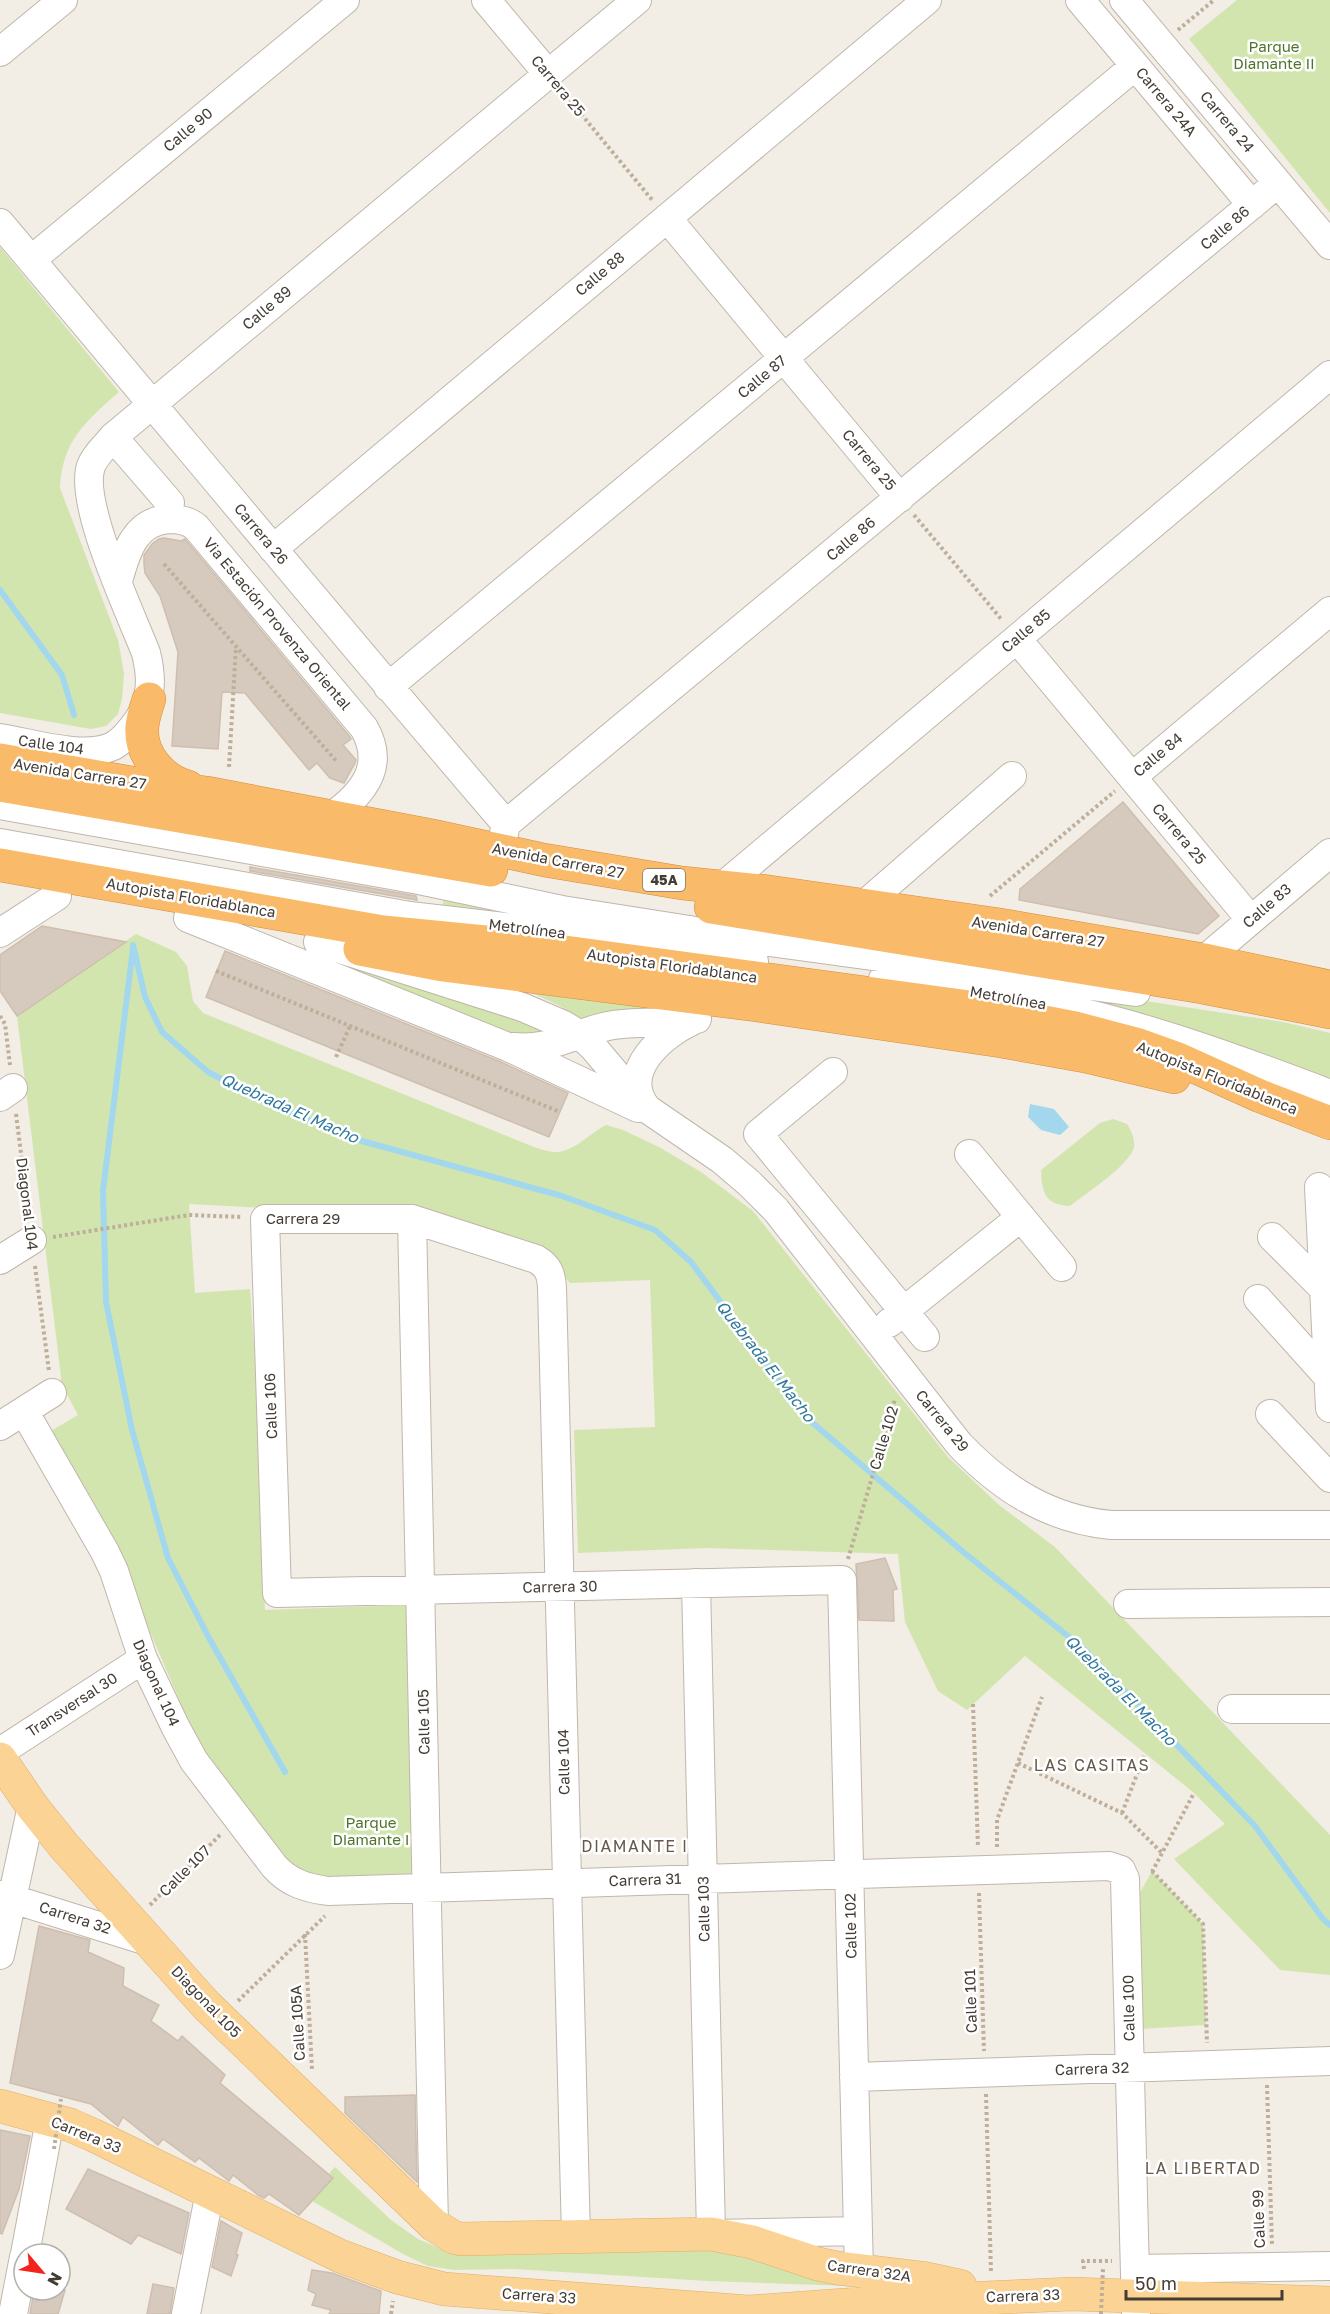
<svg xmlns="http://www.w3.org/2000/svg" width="1330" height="2314" font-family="'Golos Text',sans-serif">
<rect width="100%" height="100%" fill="#f2ede5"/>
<path fill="#d2e5af" d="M 1237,0 L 1330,0 L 1330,213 L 1189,39 Z
M 0,247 L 119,392 C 86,421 62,441 60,488 L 118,640 L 124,673 L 122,699 L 118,714 L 106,726 L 91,729 L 0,713 Z
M 445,894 L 1283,1022 L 1330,1033 L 1330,1087 L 1127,1018 L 854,967 L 442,908 Z
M 136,934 L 176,952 L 187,966 L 193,1001 L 203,1013 L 534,1147 C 541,1149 551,1153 558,1152 C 576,1150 590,1133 606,1125 L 623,1130 L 659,1147 L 701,1172 L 753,1211 L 948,1457 L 999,1505 L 1055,1547 L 1330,1835 L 1330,1975 L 1280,1970 L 1174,1859 L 1225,1824 L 1194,1793 L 1025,1656 L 967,1710 L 938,1691 L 905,1622 L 898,1554 L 706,1548 L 578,1553 L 574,1430 L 655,1427 L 650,1280 L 570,1283 L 539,1248 L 266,1208 L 189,1204 L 195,1293 L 250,1289 L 257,1389 L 265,1610 L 406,1605 L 416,1876 L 329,1880 L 297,1868 L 280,1852 L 207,1756 L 184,1711 L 115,1550 L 51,1431 L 78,1415 L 62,1385 L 17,1016 Z
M 309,953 L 567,1034 L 530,1042 Z
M 530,992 L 698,1009 L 581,1023 L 562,1007 Z
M 1113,1119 L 1127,1124 C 1131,1130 1135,1139 1134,1147 C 1130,1165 1085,1194 1070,1206 C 1045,1205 1042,1193 1041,1170 L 1100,1123 Z
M 1152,1871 L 1203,1924 L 1206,2025 L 1141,2029 L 1136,1900 Z
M 335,2167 L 391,2220 L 418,2239 L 448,2252 L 721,2249 L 879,2287 L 707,2281 L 514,2269 L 454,2270 L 428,2266 L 403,2254 L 307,2198 Z"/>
<path fill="#a3d7ee" d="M 1030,1104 L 1054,1109 L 1069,1127 L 1060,1135 L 1041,1130 L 1028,1117 Z"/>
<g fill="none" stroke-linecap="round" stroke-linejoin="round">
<path stroke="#a3d7ee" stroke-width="6" d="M 0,590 L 62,675 L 74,715
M 133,945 L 145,997 L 162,1032 L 208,1072 L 260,1099 L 351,1138 L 562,1196 L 655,1230 L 691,1262 L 807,1418 L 962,1551 L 1084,1649 L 1255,1826 L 1323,1919 L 1330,1925
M 133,948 L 103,1191 L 106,1302 L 132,1430 L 168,1558 L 209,1638 L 285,1772"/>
</g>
<path fill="#d6cabe" stroke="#cebeae" stroke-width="1.5" d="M 164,538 L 181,541 L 185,539 L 350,737 L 351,739 L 343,745 L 356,760 L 355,763 L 344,783 L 330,778 L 317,763 L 309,770 L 245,693 L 222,692 L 218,749 L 172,746 L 178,652 L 160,596 L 145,573 L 144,564 L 144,555 L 152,544 L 159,539 Z
M 1123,802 L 1219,916 L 1198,934 L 1019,900 L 1020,889 Z
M 250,867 L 416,896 L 417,900 L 250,871 Z
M 42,926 L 126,942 L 17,1016 L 0,991 L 0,955 Z
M 225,951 L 501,1062 L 568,1093 L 549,1137 L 206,997 Z
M 885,1558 L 897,1589 L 893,1590 L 894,1621 L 859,1620 L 856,1564 Z
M 39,1926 L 90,1940 L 88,1952 L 124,1968 L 123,1986 L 159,2005 L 151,2021 L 178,2041 L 182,2036 L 225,2075 L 220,2083 L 333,2178 L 299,2215 L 269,2194 L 264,2198 L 258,2195 L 233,2175 L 229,2181 L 199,2158 L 195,2162 L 163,2139 L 158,2145 L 123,2117 L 118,2126 L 91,2104 L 10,2083 Z
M 415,2095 L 417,2182 L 345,2113 L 345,2097 Z
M 0,2130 L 30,2136 L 19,2189 L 2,2234 L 0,2233 Z
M 88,2169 L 189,2213 L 181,2254 L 138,2235 L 131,2244 L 66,2209 Z
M 221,2221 L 242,2233 L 236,2254 L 238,2255 L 231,2276 L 212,2267 Z
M 312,2270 L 332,2273 L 381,2291 L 379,2314 L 329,2314 L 331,2310 L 312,2305 L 316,2294 L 308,2290 Z
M 153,2284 L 174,2288 L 170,2314 L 147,2314 Z
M 34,2290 L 65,2290 L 58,2314 L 30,2314 Z"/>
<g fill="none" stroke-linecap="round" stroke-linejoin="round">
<g stroke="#c0b6ab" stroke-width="30">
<path id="minor" d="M 486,0 L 548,74
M 1080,0 L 1252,205
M 1124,0 L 1330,245
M 0,52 L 63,0
M 667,218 L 900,498
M 0,223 C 169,423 335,625 506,824 L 502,843
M 31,260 L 345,0
M 113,437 L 170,503
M 273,549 L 927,0
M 118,581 C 126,553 134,521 169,519 C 179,519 189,521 196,527 L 364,728 C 386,766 363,794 332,816
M 1017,639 L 1251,920
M 388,687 L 1135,66
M 0,738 C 32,743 84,760 113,746 C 124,740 132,729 139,719 C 152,698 152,677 146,653 C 131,614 78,503 91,466 C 95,455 106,446 113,437 L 637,0
M 1132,777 L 1330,611
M 0,805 L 419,880 L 562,910 L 734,937 L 1136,992
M 506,824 L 1278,183
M 0,843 L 410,916 L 564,934 L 754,961
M 722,887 L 1330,375
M 864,905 L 1012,776
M 188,918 L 508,1047 L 638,1108
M 0,933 L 57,896
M 318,942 L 522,1007 L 564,1025 L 580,1035 L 593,1047 L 643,1106 L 722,1160 L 749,1183 L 776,1210 L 959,1444 C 1002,1489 1049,1519 1111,1525 L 1330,1525
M 1204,960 L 1330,853
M 883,979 C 941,986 1000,994 1058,1007 C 1151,1027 1241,1060 1330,1094
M 513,1047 C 550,1051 574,1033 608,1026 C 638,1020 668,1025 697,1019
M 833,1072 L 758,1134 L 925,1337
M 0,1097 L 13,1088
M 646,1107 C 618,1072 663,1034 692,1021
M 969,1154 L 1062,1267
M 1319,1187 L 1330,1408
M 412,1219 L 434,2225
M 1272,1237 L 1324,1289
M 0,1260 L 32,1240
M 1258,1299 L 1329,1378
M 889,1323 L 1021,1217
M 24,1411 L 105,1552 L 114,1571 L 143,1659 L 176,1728 L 194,1761 L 274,1866 C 289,1883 306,1888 328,1891 L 1109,1866 L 1121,1870 L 1125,1879 L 1136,2314
M 1270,1414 L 1330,1478
M 0,1426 L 52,1393
M 696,1583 L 711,2234 L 858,2231
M 1128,1604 L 1330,1602
M 1232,1709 L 1330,1709
M 0,1752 L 143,1659
M 0,1895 L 150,1942
M 0,1955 L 32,1806
M 854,2077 L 1330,2061
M 576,2237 L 552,1287 C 551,1273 548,1266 536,1259 L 412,1219 L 265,1219 L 277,1593 C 466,1589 654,1584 842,1580 L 859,2272
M 25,2254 L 50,2120
M 1135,2269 L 1330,2266
M 13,2314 L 24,2257
M 186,2314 L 210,2192"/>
</g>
<g stroke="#e0ae66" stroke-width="34">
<path id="major" d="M 0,1759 L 32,1806 L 64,1846 L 206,2005 L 434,2225 L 453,2237 L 461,2239 L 711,2234 L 752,2242 L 818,2264 L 837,2268 L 928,2279 L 960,2286
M 0,2106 L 70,2125 L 93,2135 L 340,2256 L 397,2277 L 444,2289 L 749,2312 L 873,2303 L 1072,2294 L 1330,2303"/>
</g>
<g stroke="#d88d39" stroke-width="34">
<path id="highway" d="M 149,699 C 146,708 143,717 142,727 C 140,755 162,780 188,787
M 0,760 L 138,784 L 207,793 L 438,837 L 544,860 L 682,883 L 770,892 L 994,924 L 1204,960 L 1330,987
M 0,785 L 491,870
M 0,865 L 383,932 L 506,944 L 962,1006 L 1075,1028 L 1139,1045 L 1178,1059 L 1260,1096 L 1330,1123
M 711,907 L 1202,987 L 1330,1012
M 360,949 L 443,965 L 756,1005 L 1001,1041 L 1085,1056 L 1174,1077"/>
</g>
<path stroke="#beae9a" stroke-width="4" stroke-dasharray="3 3" stroke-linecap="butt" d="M 1178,30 L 1214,0
M 562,91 L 653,201
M 914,515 L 1002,620
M 164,564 L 337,762
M 229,767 L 236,646
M 990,896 L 1115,791
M 216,971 L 560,1112
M 0,1016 L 5,1024 L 10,1065
M 336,1057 L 350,1026
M 16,1114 L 29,1216
M 53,1237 L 189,1215 L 242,1217
M 35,1266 L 49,1371
M 848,1559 L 895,1399
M 973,1704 L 978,1847
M 1018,1763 L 1122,1813 L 1162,1853
M 1122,1813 L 1144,1756
M 997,1847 L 997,1820 L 1042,1697
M 1152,1871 L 1203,1924 L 1207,2043
M 1152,1872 L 1194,1793
M 979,1893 L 984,2051
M 150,1905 L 221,1834
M 305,1934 L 312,2070
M 238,2001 L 325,1916
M 1267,2085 L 1272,2245
M 986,2094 L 991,2273
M 1084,2269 L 1083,2261 L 1112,2261
M 391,2314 L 393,2301"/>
<use href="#minor" stroke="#fff" stroke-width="28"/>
<use href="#major" stroke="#fbd395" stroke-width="33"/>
<use href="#highway" stroke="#f9ba69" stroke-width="33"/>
<path stroke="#beae9a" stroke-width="4" stroke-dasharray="3 3" stroke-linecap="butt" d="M 54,2149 L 61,2099
M 1101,2314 L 1103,2269"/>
</g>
<g text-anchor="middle" stroke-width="5" stroke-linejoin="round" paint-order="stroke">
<rect fill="#fff" stroke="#7c7772" stroke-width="1.5" x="643" y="869" width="42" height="22" rx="4.5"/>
<g font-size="14" font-weight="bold" fill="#443d35">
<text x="664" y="885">45A</text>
</g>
<g font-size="15" fill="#4e742a" stroke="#fff">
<text x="1274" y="52">Parque<tspan x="1274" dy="17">Diamante II</tspan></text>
<text x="371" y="1828">Parque<tspan x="371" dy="17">Diamante I</tspan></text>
</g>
<g font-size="15" fill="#443d35" stroke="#fff">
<text transform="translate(558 86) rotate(50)" y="5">Carrera 25</text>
<text transform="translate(1166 102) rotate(50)" y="5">Carrera 24A</text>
<text transform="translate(1227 122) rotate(50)" y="5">Carrera 24</text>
<text transform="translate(188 130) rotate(-40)" y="5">Calle 90</text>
<text transform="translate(1225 228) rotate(-40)" y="5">Calle 86</text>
<text transform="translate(600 274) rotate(-40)" y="5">Calle 88</text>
<text transform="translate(267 308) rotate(-40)" y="5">Calle 89</text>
<text transform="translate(762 377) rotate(-40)" y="5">Calle 87</text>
<text transform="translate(869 460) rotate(50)" y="5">Carrera 25</text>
<text transform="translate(261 534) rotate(50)" y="5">Carrera 26</text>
<text transform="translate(851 539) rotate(-40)" y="5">Calle 86</text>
<text transform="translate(277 624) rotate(50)" y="5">Via Estación Provenza Oriental</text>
<text transform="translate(1026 631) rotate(-40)" y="5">Calle 85</text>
<text transform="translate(51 745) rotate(8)" y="5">Calle 104</text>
<text transform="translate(1158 755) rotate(-40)" y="5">Calle 84</text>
<text transform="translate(80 774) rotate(9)" y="5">Avenida Carrera 27</text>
<text transform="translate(1179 834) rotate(50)" y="5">Carrera 25</text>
<text transform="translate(558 861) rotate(11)" y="5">Avenida Carrera 27</text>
<text transform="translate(191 898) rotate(10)" y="5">Autopista Floridablanca</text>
<text transform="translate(1267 906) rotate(-41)" y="5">Calle 83</text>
<text transform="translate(527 929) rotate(7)" y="5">Metrolínea</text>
<text transform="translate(1038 932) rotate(9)" y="5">Avenida Carrera 27</text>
<text transform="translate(672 966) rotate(8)" y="5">Autopista Floridablanca</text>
<text transform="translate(1008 998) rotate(10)" y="5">Metrolínea</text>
<text transform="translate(1217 1078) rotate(22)" y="5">Autopista Floridablanca</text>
<text transform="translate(27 1204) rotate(83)" y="5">Diagonal 104</text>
<text x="303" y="1224">Carrera 29</text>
<text transform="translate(271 1406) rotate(-92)" y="5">Calle 106</text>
<text transform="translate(942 1421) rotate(51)" y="5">Carrera 29</text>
<text transform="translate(884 1438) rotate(-73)" y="5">Calle 102</text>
<text transform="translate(560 1587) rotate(-1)" y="5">Carrera 30</text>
<text transform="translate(156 1683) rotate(66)" y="5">Diagonal 104</text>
<text transform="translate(72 1705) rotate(-33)" y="5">Transversal 30</text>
<text transform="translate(424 1722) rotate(-91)" y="5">Calle 105</text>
<text transform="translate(564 1762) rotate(-91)" y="5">Calle 104</text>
<text transform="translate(185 1871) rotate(-45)" y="5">Calle 107</text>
<text transform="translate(645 1880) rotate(-2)" y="5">Carrera 31</text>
<text transform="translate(704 1909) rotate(-91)" y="5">Calle 103</text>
<text transform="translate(75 1918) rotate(18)" y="5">Carrera 32</text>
<text transform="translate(851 1926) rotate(-91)" y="5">Calle 102</text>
<text transform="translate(971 2001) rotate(-92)" y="5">Calle 101</text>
<text transform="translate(206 2002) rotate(46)" y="5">Diagonal 105</text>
<text transform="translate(1129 2008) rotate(-91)" y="5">Calle 100</text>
<text transform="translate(298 2023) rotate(-93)" y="5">Calle 105A</text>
<text transform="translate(1092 2069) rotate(-2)" y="5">Carrera 32</text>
<text transform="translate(86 2135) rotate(22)" y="5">Carrera 33</text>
<text transform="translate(1259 2219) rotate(-92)" y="5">Calle 99</text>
<text transform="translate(869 2271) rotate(8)" y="5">Carrera 32A</text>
<text transform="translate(539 2296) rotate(4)" y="5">Carrera 33</text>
<text transform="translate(1023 2296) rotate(-2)" y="5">Carrera 33</text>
</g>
<g font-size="16" font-style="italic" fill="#2f799d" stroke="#fff">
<text transform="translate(290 1108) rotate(24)" y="6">Quebrada El Macho</text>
<text transform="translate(766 1361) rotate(52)" y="6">Quebrada El Macho</text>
<text transform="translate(1121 1690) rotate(45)" y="6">Quebrada El Macho</text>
</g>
<g font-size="16" letter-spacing="1.5" fill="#67594c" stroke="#fff">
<text x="1092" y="1771">LAS CASITAS</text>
<text x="635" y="1852">DIAMANTE I</text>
<text x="1203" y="2174">LA LIBERTAD</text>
</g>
</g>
<g transform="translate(42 2272) rotate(119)"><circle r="28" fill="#ffffff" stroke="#b4b1ae" stroke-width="1.5"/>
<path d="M0-4.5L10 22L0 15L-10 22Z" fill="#f3251b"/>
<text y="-9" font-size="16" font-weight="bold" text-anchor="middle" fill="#443d35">N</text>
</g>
<path d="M1126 2290v9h156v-9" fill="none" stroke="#443d35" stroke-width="3"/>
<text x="1135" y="2290" font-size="18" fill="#443d35" stroke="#ffffff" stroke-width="4.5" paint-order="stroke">50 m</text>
</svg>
